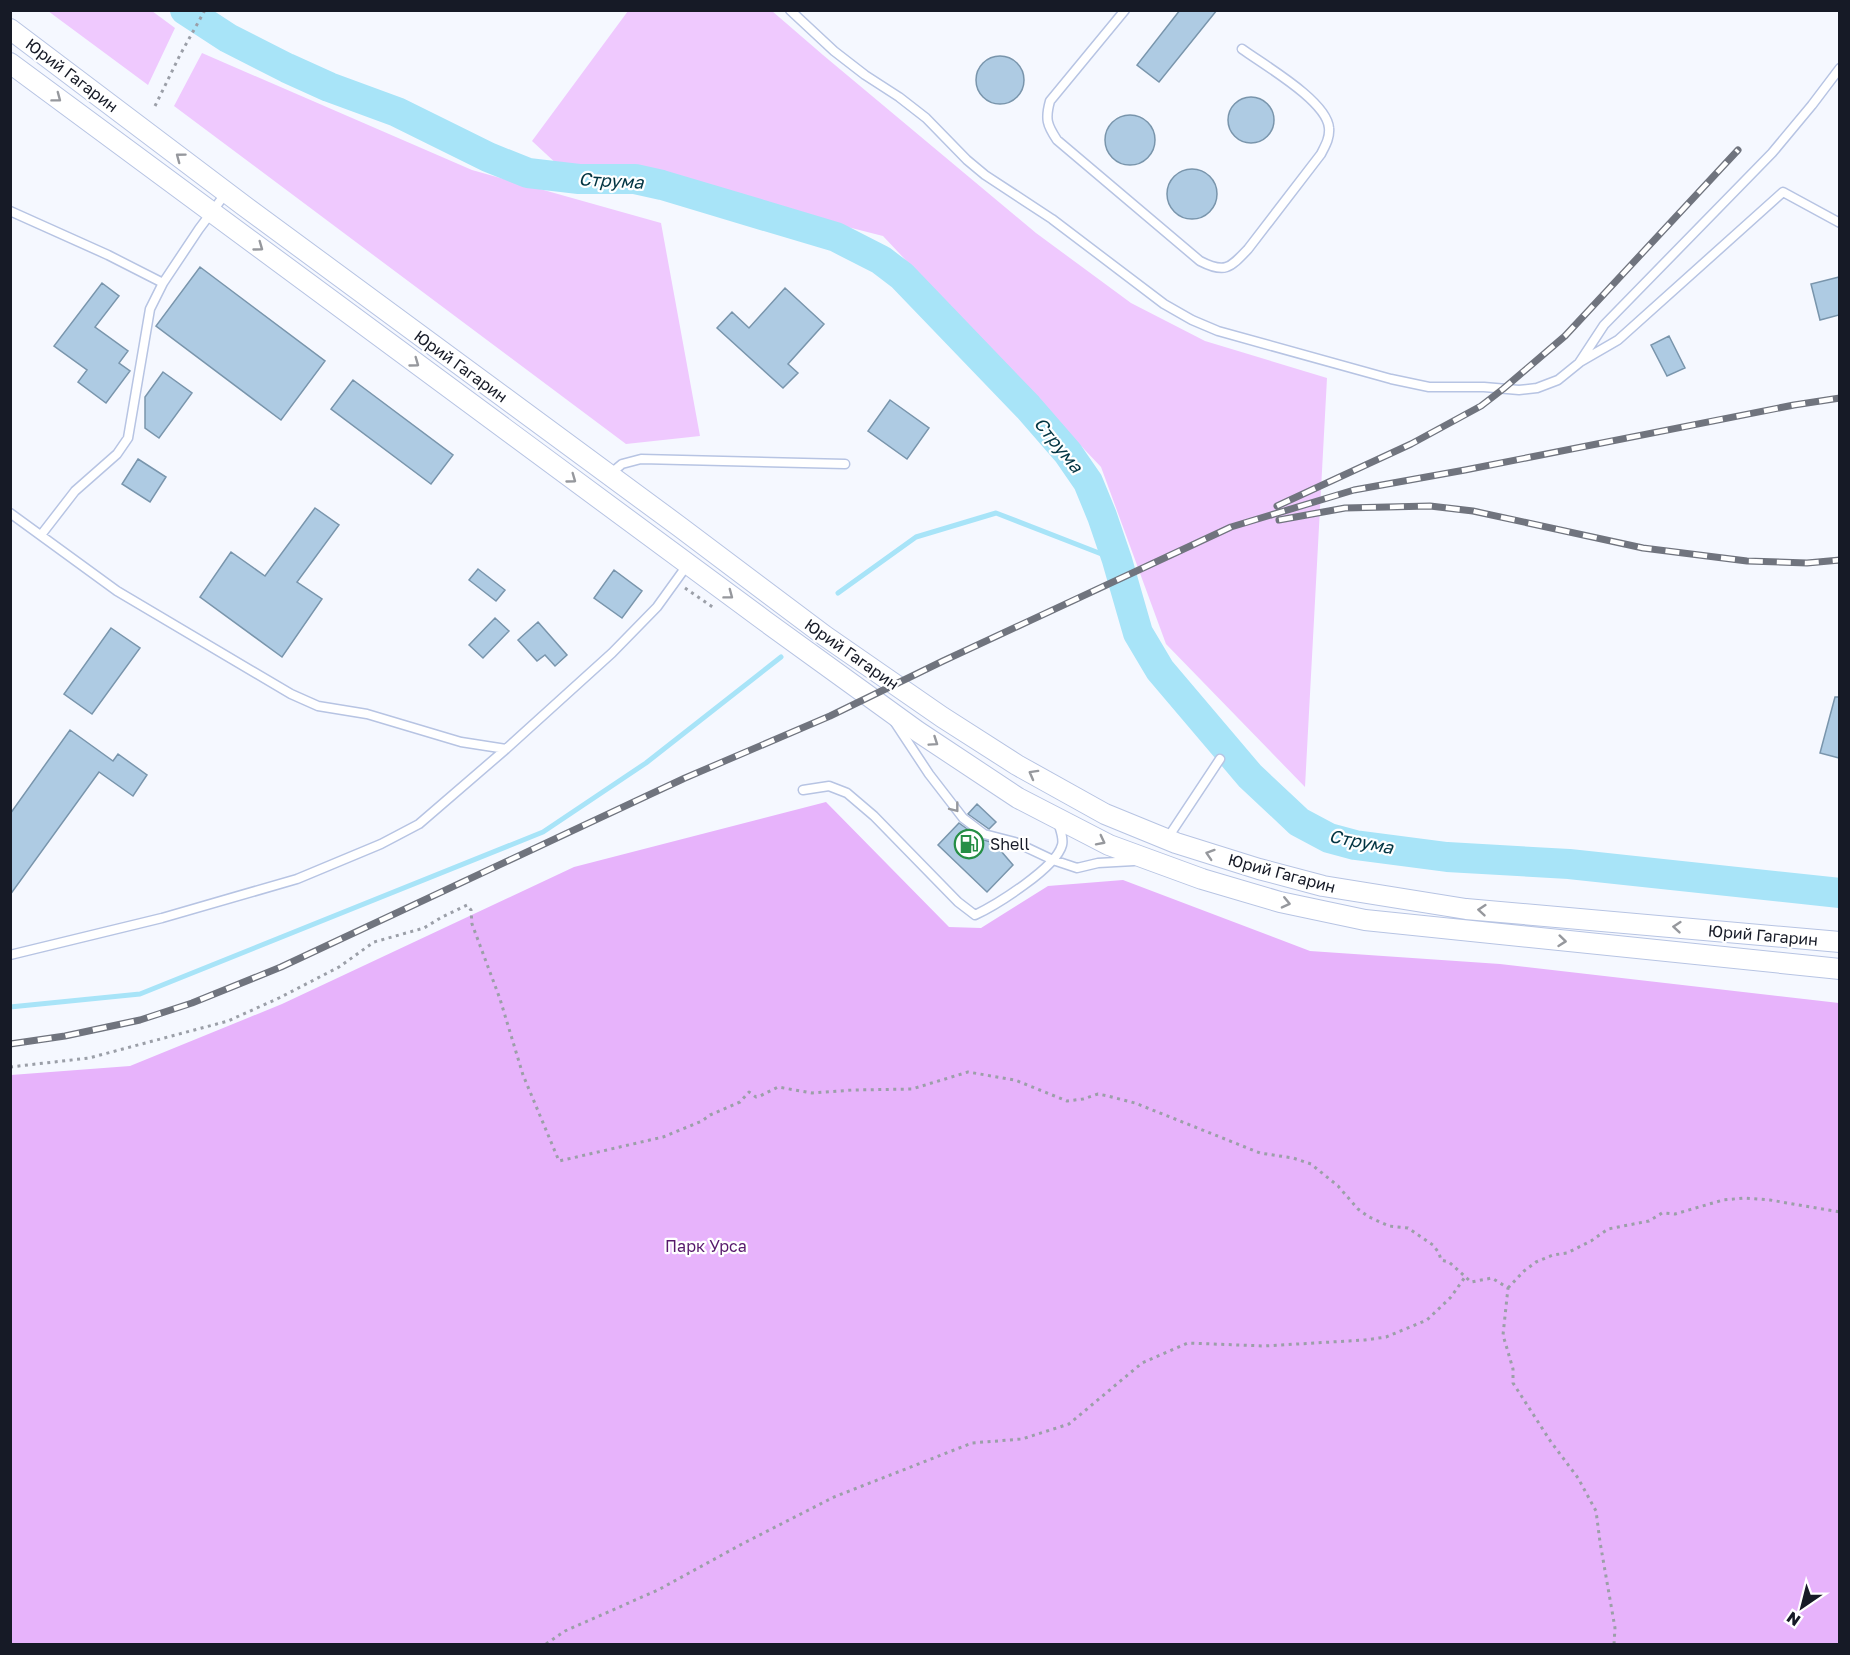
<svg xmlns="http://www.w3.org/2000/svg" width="1850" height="1655" font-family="'Golos Text',sans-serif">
<rect width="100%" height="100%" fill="#f5f8ff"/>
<path fill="#efc9fe" d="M 48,11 L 152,11 L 175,28 L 148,85 Z
M 628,11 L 772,11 L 823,55 L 1036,233 L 1131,303 L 1205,341 L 1327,378 L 1305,787 L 1166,644 L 1101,467 L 883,236 L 620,169 L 559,166 L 532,141 Z
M 202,53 L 472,170 L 661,223 L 700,436 L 626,444 L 174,106 Z"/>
<path fill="#e7b3fb" d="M 826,802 L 949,927 L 981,928 L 1048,886 L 1123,880 L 1310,951 L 1500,964 L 1839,1003 L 1839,1644 L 11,1644 L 11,1075 L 130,1066 L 282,1004 L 574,867 Z"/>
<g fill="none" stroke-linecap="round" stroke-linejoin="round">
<path stroke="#a8e4f8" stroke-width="5" d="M 838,593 L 916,537 L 996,513 L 1117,560
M 10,1007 L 140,994 L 543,832 L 646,763 L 781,657"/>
<path stroke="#a8e4f8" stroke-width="30" d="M 185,10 L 228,38 L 287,68 L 329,87 L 397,112 L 488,157 L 528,173 L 579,179 L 635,179 L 662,185 L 836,237 L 881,260 L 902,276 L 1028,407 L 1068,453 L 1088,482 L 1102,516 L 1117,560 L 1138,633 L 1160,670 L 1250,776 L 1299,822 L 1329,838 L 1355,845 L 1447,857 L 1569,864 L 1840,893"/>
</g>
<path fill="#aecbe3" stroke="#7995ac" stroke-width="1.5" d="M 1180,10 L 1217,10 L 1159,82 L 1137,65 Z
M976 80a24 24 0 1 1 48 0a24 24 0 1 1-48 0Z
M1228 120a23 23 0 1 1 46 0a23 23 0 1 1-46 0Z
M1105 140a25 25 0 1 1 50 0a25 25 0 1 1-50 0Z
M1167 194a25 25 0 1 1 50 0a25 25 0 1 1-50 0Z
M 200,267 L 325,361 L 281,420 L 156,326 Z
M 1839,277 L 1839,315 L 1820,320 L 1811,284 Z
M 102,283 L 119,296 L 95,327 L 128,351 L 119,363 L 130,371 L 106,403 L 78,382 L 87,370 L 54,346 Z
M 785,288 L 824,324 L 788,364 L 798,373 L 783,388 L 717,328 L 732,312 L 749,328 Z
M 1669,336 L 1685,368 L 1667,376 L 1651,345 Z
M 163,372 L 192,393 L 159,438 L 145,428 L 145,397 Z
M 353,380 L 453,455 L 431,484 L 331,409 Z
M 890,400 L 929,428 L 907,459 L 868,431 Z
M 138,459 L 166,477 L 150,502 L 122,484 Z
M 315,508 L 339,525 L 297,582 L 322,599 L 282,657 L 200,597 L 231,552 L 265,576 Z
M 478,569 L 505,590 L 496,601 L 469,580 Z
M 614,570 L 642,591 L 622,618 L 594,598 Z
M 495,618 L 509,631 L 483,658 L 469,645 Z
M 538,622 L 567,655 L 555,666 L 545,655 L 537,661 L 518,640 Z
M 111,628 L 140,648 L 92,714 L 64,694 Z
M 1835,697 L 1839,697 L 1839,758 L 1820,753 Z
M 70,730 L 113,761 L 118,754 L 147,775 L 133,796 L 99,772 L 10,895 L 10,814 Z
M 977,804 L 996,822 L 989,829 L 968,814 Z
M 959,823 L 981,839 L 994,843 L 1013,865 L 987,892 L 938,845 Z"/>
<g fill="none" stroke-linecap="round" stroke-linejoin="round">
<g stroke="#b7c4e3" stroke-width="11">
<path id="service" d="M 790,10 L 834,51 L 865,75 L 899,97 L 926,118 L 967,160 L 985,175 L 1052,219 L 1164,304 L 1192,320 L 1218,331 L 1391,379 L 1429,387 L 1484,387 L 1519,390 L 1537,388 L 1558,380 L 1579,363 L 1604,325 L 1772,153 L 1812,105 L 1840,68
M 1125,10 L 1050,101 C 1045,119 1047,125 1057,140 L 1200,261 C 1225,274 1230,268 1248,249 L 1321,154 C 1325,146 1330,138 1329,128 C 1327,101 1264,65 1242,49
M 10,211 L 108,255 L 163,283
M 1580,362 L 1618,340 L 1783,192 L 1840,223
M 610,474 L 622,464 L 641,459 L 845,464
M 10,513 L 117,591 L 291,694 L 318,706 L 367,714 L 461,742 L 506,749
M 41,535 L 75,491 L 117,454 L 128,438 L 150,309 L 163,283 L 199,229 L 226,193
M 894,721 L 929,774 L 963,818 L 984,834 L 1015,842 L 1053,860 L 1077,868 L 1098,863 L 1134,861
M 803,790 L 829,786 L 847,793 L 874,816 L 958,902 L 975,915 C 996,905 1056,868 1062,845 C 1064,838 1060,829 1058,822
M 1167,839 L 1220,759
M 10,955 L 162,918 L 297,879 L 381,844 L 419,824 L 506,749 L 612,653 L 657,607 L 688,564"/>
</g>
<g stroke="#b7c4e3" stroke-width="22">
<path id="tertiary" d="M 10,29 L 243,205 L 680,527 L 825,636 L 942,717 L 1017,765 L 1105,814 L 1176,843 L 1259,869 L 1323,886 L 1466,909 L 1840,942
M 10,63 L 765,621 L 917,731 L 1018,798 L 1109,845 L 1202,879 L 1280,902 L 1365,920 L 1840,969"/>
</g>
<path stroke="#9b9fa8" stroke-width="3" stroke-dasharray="3 4.5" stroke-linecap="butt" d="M 155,106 L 180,55 L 205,10
M 685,588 L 714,608
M 10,1067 L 89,1058 L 228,1021 L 279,998 L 339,967 L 374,942 L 424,928 L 442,917 L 467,905 L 471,910 L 472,924 L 500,999 L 523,1075 L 559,1161 L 663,1137 L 702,1121 L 710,1115 L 740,1102 L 749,1092 L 756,1097 L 760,1096 L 778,1087 L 812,1093 L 853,1090 L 912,1089 L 968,1072 L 1015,1080 L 1067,1101 L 1083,1099 L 1098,1094 L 1108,1096 L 1135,1103 L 1260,1153 L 1293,1158 L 1311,1164 L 1338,1186 L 1358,1209 L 1369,1217 L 1389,1226 L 1408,1228 L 1433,1245 L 1439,1253 L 1441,1260 L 1449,1262 L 1471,1282 L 1492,1278 L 1508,1288 L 1503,1335 L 1513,1369 L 1513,1383 L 1551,1442 L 1578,1478 L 1596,1511 L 1600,1542 L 1615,1628 L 1614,1644
M 1508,1288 L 1524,1271 L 1536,1262 L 1553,1255 L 1567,1253 L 1591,1241 L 1608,1229 L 1649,1221 L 1662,1213 L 1675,1214 L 1723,1200 L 1744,1198 L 1770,1200 L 1840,1212
M 546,1644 L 565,1631 L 658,1590 L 742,1544 L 834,1497 L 972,1443 L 1022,1439 L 1069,1424 L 1142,1363 L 1188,1343 L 1264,1346 L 1365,1340 L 1386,1337 L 1427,1320 L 1451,1297 L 1465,1277"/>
<use href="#service" stroke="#fff" stroke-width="8"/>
<use href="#tertiary" stroke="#fff" stroke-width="20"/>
<g stroke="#70747e" stroke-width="7">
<path id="rail" d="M 1277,506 L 1411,444 L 1481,406 L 1503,389 L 1565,336 L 1738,150
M 1279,520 L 1345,508 L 1430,506 L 1473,511 L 1643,548 L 1747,561 L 1807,563 L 1840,560
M 10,1044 L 65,1036 L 140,1020 L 192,1003 L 281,967 L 685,778 L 830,716 L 943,661 L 1231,527 L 1354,490 L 1465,470 L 1794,405 L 1840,398"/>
</g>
<use href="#rail" stroke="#fff" stroke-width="4.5" stroke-dasharray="14" stroke-linecap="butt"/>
</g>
<defs><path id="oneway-chevron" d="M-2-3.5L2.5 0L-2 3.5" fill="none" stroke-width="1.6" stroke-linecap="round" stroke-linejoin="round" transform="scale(1.5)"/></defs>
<g stroke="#96989d">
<use href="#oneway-chevron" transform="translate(57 98) rotate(37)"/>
<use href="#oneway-chevron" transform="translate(180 157) rotate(-143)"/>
<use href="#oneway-chevron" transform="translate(259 247) rotate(36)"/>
<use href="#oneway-chevron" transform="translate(415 363) rotate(36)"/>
<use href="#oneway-chevron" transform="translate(572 479) rotate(36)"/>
<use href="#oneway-chevron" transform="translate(729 595) rotate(37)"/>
<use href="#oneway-chevron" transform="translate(934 742) rotate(34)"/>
<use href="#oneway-chevron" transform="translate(1033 774) rotate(-151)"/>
<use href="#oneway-chevron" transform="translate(955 808) rotate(52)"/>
<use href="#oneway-chevron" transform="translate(1101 841) rotate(27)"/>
<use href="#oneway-chevron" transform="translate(1210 854) rotate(-162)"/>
<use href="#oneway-chevron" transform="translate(1286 903) rotate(13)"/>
<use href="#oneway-chevron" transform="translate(1482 910) rotate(-175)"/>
<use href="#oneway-chevron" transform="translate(1677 927) rotate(-175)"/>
<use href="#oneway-chevron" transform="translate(1562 941) rotate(6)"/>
</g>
<defs>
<g id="fuel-ring" transform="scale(1.5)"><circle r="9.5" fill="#fff" stroke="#258e45" stroke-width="1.5"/><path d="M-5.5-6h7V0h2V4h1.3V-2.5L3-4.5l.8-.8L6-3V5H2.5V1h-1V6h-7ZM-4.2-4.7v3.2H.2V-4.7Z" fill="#258e45"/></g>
</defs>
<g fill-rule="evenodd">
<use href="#fuel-ring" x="969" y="844"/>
</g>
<g text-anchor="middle" stroke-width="4.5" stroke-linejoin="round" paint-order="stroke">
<g font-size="16" fill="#161a26" stroke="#fff">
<text transform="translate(72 75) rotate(37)" y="6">Юрий Гагарин</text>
<text transform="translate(461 366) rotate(36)" y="6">Юрий Гагарин</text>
<text transform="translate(852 654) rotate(35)" y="6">Юрий Гагарин</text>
<text transform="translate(1282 873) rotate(15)" y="6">Юрий Гагарин</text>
<text transform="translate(1763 935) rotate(5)" y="6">Юрий Гагарин</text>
</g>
<g font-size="16" fill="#161a26" stroke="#fff" text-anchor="start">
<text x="990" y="850">Shell</text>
</g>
<g font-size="16" fill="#57196c" stroke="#fff">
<text x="706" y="1252">Парк Урса</text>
</g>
<g font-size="18" font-style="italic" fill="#003442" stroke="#fff">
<text transform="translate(611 181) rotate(3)" y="6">Струма</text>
<text transform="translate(1058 445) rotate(51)" y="6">Струма</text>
<text transform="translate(1361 842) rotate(11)" y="6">Струма</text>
</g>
</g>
<rect width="1850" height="1655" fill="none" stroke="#161a26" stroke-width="24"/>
<g transform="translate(1802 1607) rotate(215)" stroke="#ffffff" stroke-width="4.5" paint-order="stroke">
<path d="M0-4.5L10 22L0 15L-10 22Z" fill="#161a26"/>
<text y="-9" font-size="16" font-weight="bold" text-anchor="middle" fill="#161a26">N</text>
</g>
</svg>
